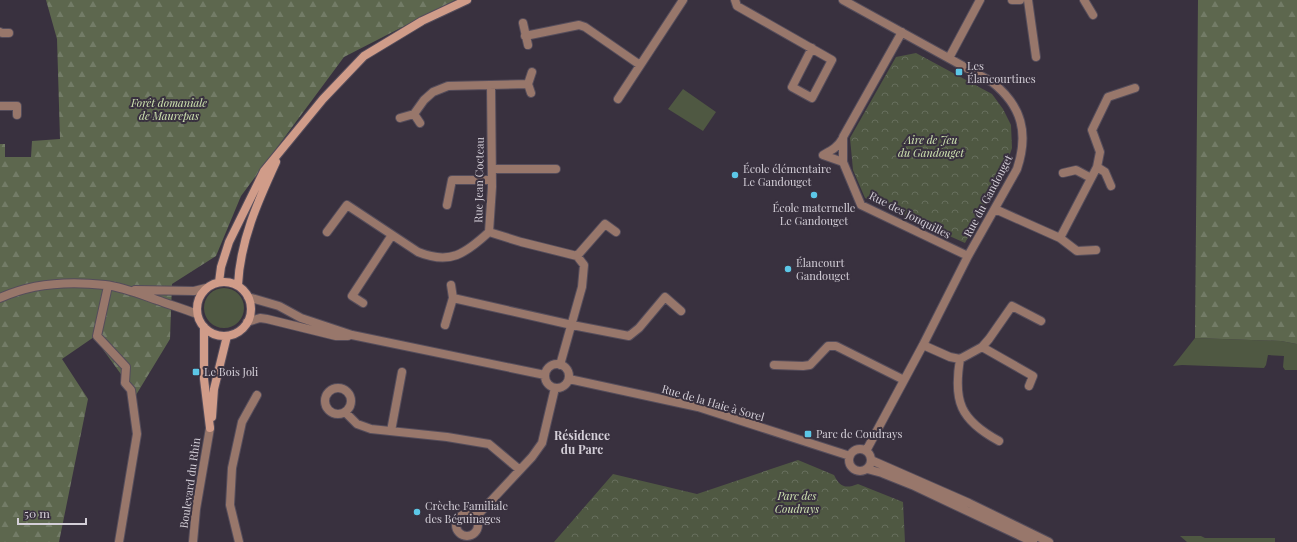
<svg xmlns="http://www.w3.org/2000/svg" width="1297" height="542" font-family="'Playfair Display',serif">
<defs>
<pattern id="forest-firs" width="22" height="20" patternUnits="userSpaceOnUse"><rect width="22" height="20" fill="#5d674e"/><path d="M5 1l3.5 6h-7zM16 11l3.5 6h-7z" fill="#737c67"/></pattern>
<pattern id="park-crowns" width="20" height="18" patternUnits="userSpaceOnUse"><rect width="20" height="18" fill="#4f5842"/><path d="M2 6a3 3 0 1 1 6 0M12 15a3 3 0 1 1 6 0" fill="none" stroke="#676f5d"/></pattern>
</defs>
<rect width="100%" height="100%" fill="#39313f"/>
<path fill="#4f5842" d="M 683,89 L 716,112 L 703,131 L 668,109 Z
M204 308a20 20 0 1 1 40 0a20 20 0 1 1-40 0Z
M 1195,338 L 1281,341 L 1297,344 L 1297,370 L 1285,370 L 1283,367 L 1284,356 L 1268,355 L 1266,365 L 1264,368 L 1182,365 L 1173,366 Z
M 1180,536 L 1201,536 L 1205,538 L 1275,538 L 1275,542 L 1187,542 Z"/>
<path fill="url(#forest-firs)" d="M 46,0 L 455,0 L 344,57 L 241,196 L 216,256 L 172,284 L 170,339 L 136,395 L 94,337 L 62,359 L 88,399 L 59,542 L 0,542 L 0,144 L 5,144 L 5,157 L 31,157 L 32,141 L 60,139 L 57,39 Z
M 1198,0 L 1297,0 L 1297,344 L 1281,341 L 1195,338 Z"/>
<path fill="url(#park-crowns)" d="M 916,53 L 992,94 L 1003,109 L 1011,125 L 1012,148 L 1006,166 L 965,243 L 865,198 L 853,170 L 850,138 L 896,57 Z
M 798,460 L 834,475 C 840,487 845,489 858,484 L 903,502 L 905,542 L 554,542 L 613,474 L 697,494 Z"/>
<g fill="none" stroke-linecap="round" stroke-linejoin="round">
<g stroke="#554d5b" stroke-width="10">
<path id="street" d="M 735,0 L 737,6 L 832,60 L 812,98 L 792,87 L 812,48
M 843,0 L 992,82 C 1022,106 1029,133 1017,169 L 968,256 L 923,345 L 866,451
M 1012,0 L 1020,0
M 1028,0 L 1036,57
M 1084,0 L 1093,15
M 523,23 L 528,45
M 0,32 L 2,33 L 9,33
M 902,32 L 843,137 L 843,162 L 861,205 L 968,256
M 525,36 L 579,25 L 585,27 L 640,65
M 949,58 L 980,0
M 528,84 L 531,93
M 491,85 L 492,187 L 489,232 L 521,242 L 577,256 L 584,265 L 582,287 L 560,365
M 618,99 L 683,0
M 0,106 L 17,106 L 17,115
M 414,114 L 424,100 L 433,92 L 448,86 L 528,84 L 532,72
M 400,118 L 414,114 L 420,123
M 843,162 L 823,155 C 832,150 838,147 843,138
M 1097,167 L 1105,172 L 1111,186
M 492,169 L 556,169
M 1063,173 L 1076,170 L 1091,178
M 447,205 L 452,180 L 492,180
M 995,209 L 1060,238 L 1097,167 L 1100,152 L 1092,130 L 1108,97 L 1135,88
M 327,232 L 347,205 L 418,252 C 450,265 465,254 489,232
M 1060,238 L 1077,251 L 1096,250
M 577,256 L 605,224 L 616,232
M 451,285 L 453,298
M 108,286 L 97,336 L 126,367 L 125,383 L 131,390 L 137,434 L 119,542
M 135,290 L 194,291 L 206,288
M 248,297 L 279,306 L 301,318 L 352,335 L 545,375
M 0,298 C 32,283 69,281 105,285 C 123,287 140,294 157,300 C 171,305 184,309 197,314
M 363,303 L 352,296 L 392,235
M 247,322 L 260,318 L 267,319 L 336,336 L 348,336
M 445,325 L 453,298 L 572,325 L 629,336 L 639,328 L 665,297 L 681,311
M 923,345 L 950,357 L 960,359 L 982,347 L 989,339 L 1012,306 L 1041,321
M 982,347 L 1033,376 L 1029,386
M 960,359 C 953,401 960,420 999,441
M545 376a12 12 0 1 1 24 0a12 12 0 1 1-24 0Z
M 774,365 L 803,366 L 810,365 L 828,346 L 836,346 L 904,380
M 569,379 L 698,407 L 850,456
M325 401a13 13 0 1 1 26 0a13 13 0 1 1-26 0Z
M 345,412 L 357,424 L 371,429 L 447,437 L 489,444 L 520,470
M 391,431 L 402,372
M849 460a11 11 0 1 1 22 0a11 11 0 1 1-22 0Z
M 871,460 L 969,503 L 1049,542
M 867,469 L 882,473 L 912,485 L 1033,542
M456 525a11 11 0 1 1 22 0a11 11 0 1 1-22 0Z
M 475,518 L 532,457 L 542,443 L 555,388
M 193,542 L 196,509 L 210,428
M 239,542 L 230,505 L 232,468 L 242,422 L 257,395"/>
</g>
<g stroke="#554d5b" stroke-width="10">
<path id="secondary" d="M 219,282 L 221,267 L 229,242 L 264,171 L 323,99 L 364,56 L 422,21 L 467,0
M197 309a27 27 0 1 1 54 0a27 27 0 1 1-54 0Z
M 238,285 C 240,241 258,201 276,162
M 204,327 L 204,379 L 210,428
M 212,417 L 214,389 L 227,336"/>
</g>
<use href="#street" stroke="#98776b" stroke-width="8"/>
<use href="#secondary" stroke="#d09c89" stroke-width="8"/>
</g>
<g fill="#5cc7e7" stroke="#39313f" stroke-width="1.5">
<rect x="955" y="68" width="8" height="8" rx="2"/>
<circle cx="735" cy="175" r="4"/>
<circle cx="814" cy="195" r="4"/>
<circle cx="788" cy="269" r="4"/>
<rect x="192" y="368" width="8" height="8" rx="2"/>
<rect x="804" y="430" width="8" height="8" rx="2"/>
<circle cx="417" cy="512" r="4"/>
</g>
<g text-anchor="middle" stroke-width="4" stroke-linejoin="round" paint-order="stroke">
<g font-size="11" fill="#d4cfd8" stroke="#39313f" text-anchor="start">
<text x="967" y="70">Les<tspan x="967" dy="13">Élancourtines</tspan></text>
<text x="743" y="173">École élémentaire<tspan x="743" dy="13">Le Gandouget</tspan></text>
<text x="814" y="212" text-anchor="middle">École maternelle<tspan x="814" dy="13">Le Gandouget</tspan></text>
<text x="796" y="267">Élancourt<tspan x="796" dy="13">Gandouget</tspan></text>
<text x="204" y="376">Le Bois Joli</text>
<text x="816" y="438">Parc de Coudrays</text>
<text x="425" y="510">Crèche Familiale<tspan x="425" dy="13">des Béguinages</tspan></text>
</g>
<g font-size="11" font-style="italic" fill="#d0e5b2" stroke="#39313f">
<text x="169" y="107">Forêt domaniale<tspan x="169" dy="13">de Maurepas</tspan></text>
<text x="931" y="144">Aire de Jeu<tspan x="931" dy="13">du Gandouget</tspan></text>
<text x="797" y="500">Parc des<tspan x="797" dy="13">Coudrays</tspan></text>
</g>
<g font-size="11" fill="#d4cfd8" stroke="#39313f">
<text transform="translate(479 180) rotate(-89)" y="4">Rue Jean Cocteau</text>
<text transform="translate(988 196) rotate(-62)" y="4">Rue du Gandouget</text>
<text transform="translate(910 215) rotate(27)" y="4">Rue des Jonquilles</text>
<text transform="translate(713 403) rotate(16)" y="4">Rue de la Haie à Sorel</text>
<text transform="translate(190 483) rotate(-82)" y="4">Boulevard du Rhin</text>
</g>
<g font-size="12" font-weight="bold" fill="#d4cfd8" stroke="#39313f">
<text x="582" y="440">Résidence<tspan x="582" dy="14">du Parc</tspan></text>
</g>
</g>
<path d="M18 518v6h68v-6" fill="none" stroke="#d4cfd8" stroke-width="2"/>
<text x="24" y="518" font-size="12" fill="#d4cfd8" stroke="#39313f" stroke-width="3" paint-order="stroke">50 m</text>
</svg>
